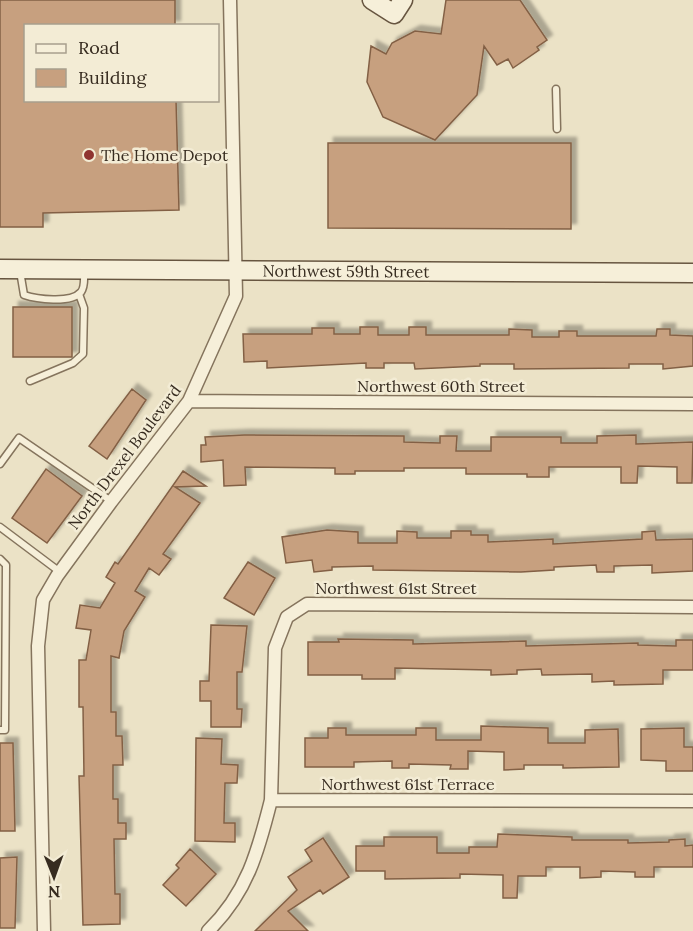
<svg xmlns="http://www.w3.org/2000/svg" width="693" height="931" font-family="Lora,serif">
<defs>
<filter id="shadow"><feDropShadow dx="5.5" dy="-5.5" stdDeviation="1.5" flood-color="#0004"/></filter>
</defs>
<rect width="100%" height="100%" fill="#ebe2c6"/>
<path fill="#c7a07f" stroke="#836045" stroke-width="1.5" filter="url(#shadow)" d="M 0,0 L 175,0 L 175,26 L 26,26 L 26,100 L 176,100 L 179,210 L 43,213 L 43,227 L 0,227 Z
M 446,0 L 520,0 L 547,40 L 537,47 L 539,50 L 513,68 L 508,59 L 497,65 L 484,46 L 477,95 L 435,140 L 383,117 L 367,82 L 371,46 L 386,54 L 392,43 L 415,31 L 441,34 Z
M 328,143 L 571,143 L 571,229 L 328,228 Z
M 13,307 L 72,307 L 72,357 L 13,357 Z
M 360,327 L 378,327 L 378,335 L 409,335 L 409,327 L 426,327 L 426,335 L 509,335 L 509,329 L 532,330 L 532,337 L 559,337 L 559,331 L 577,331 L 577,336 L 656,336 L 657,329 L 670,329 L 670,335 L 693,336 L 693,366 L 663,369 L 663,364 L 629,364 L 629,368 L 514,369 L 514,364 L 480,364 L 480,366 L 415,369 L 414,363 L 384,363 L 384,368 L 366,368 L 366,363 L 267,368 L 267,361 L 244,362 L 243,334 L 312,334 L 312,328 L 334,328 L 334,334 L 360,334 Z
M 132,389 L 146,400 L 107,459 L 89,446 Z
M 244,435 L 404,436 L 404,442 L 440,443 L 440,436 L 457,436 L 456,451 L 491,451 L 491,437 L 561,437 L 561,443 L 597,443 L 597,436 L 636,435 L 636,444 L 693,442 L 692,483 L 677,483 L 677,467 L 638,466 L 637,483 L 621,483 L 621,467 L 549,467 L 549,477 L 527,477 L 527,474 L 466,474 L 466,468 L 404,468 L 404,471 L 355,471 L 355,474 L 335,474 L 335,468 L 245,467 L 246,485 L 224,486 L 223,460 L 201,462 L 201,445 L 206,445 L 205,437 Z
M 46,469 L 82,496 L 47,543 L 12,518 Z
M 183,471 L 206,486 L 175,487 L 200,503 L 163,554 L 171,559 L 159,575 L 149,568 L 135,591 L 145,597 L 124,631 L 119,658 L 111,656 L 111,712 L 116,712 L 116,736 L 122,736 L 123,765 L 113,765 L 113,799 L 118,799 L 118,823 L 126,823 L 126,839 L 114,839 L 115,894 L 120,894 L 120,924 L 83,925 L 79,776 L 84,776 L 83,707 L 79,707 L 79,660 L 86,660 L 91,630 L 76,628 L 80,605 L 100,608 L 115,583 L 106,577 L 115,562 L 118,564 Z
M 327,530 L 358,532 L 358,543 L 397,543 L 397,531 L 417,532 L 417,538 L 451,538 L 451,531 L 471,531 L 471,535 L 488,535 L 488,542 L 553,539 L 553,544 L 642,539 L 642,532 L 655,531 L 656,540 L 693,539 L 693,571 L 652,573 L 652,565 L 614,566 L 614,572 L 597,572 L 596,565 L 554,567 L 554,570 L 521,572 L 373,570 L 373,566 L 332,567 L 332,570 L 314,572 L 312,560 L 286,563 L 282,537 Z
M 248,562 L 275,578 L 254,615 L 224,598 Z
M 211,625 L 247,626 L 242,672 L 237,672 L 237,709 L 242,709 L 241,727 L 211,727 L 211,701 L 200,701 L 200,681 L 209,681 Z
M 338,639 L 413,640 L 413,644 L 526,641 L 526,646 L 638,643 L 638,645 L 676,646 L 676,640 L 693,640 L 693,670 L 663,670 L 663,684 L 614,685 L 614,681 L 592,682 L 592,674 L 542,675 L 541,669 L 517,670 L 517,674 L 491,675 L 491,670 L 395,668 L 395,679 L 362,679 L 362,675 L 308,675 L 308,642 L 339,642 Z
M 481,726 L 548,728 L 548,743 L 585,743 L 585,730 L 618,729 L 619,767 L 563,768 L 563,765 L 524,765 L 524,769 L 504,770 L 504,752 L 468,751 L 468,769 L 450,769 L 451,765 L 409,764 L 409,768 L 392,768 L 392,761 L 354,762 L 354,767 L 305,767 L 305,738 L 328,738 L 328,728 L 346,728 L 346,735 L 416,735 L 416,728 L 436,728 L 436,740 L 481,740 Z
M 684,728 L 684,747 L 693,747 L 693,771 L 666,771 L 666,761 L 641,760 L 641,729 Z
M 196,738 L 222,739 L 221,764 L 238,765 L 237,783 L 225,783 L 224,823 L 235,823 L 235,842 L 195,841 Z
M 0,743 L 13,743 L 15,831 L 0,831 Z
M 498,834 L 572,837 L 572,840 L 628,840 L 628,843 L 669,842 L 669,840 L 685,839 L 685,846 L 693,845 L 693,867 L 654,867 L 654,877 L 635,877 L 635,872 L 601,871 L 601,877 L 580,878 L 580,867 L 546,867 L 546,876 L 518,876 L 517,898 L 503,898 L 503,875 L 460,874 L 460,878 L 385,879 L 385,871 L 356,871 L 356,846 L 384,846 L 384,837 L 437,837 L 437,853 L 469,853 L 469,847 L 497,847 Z
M 323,838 L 349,877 L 323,894 L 320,890 L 288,911 L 308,931 L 255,931 L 297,890 L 288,877 L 312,861 L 305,850 Z
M 190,849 L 216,874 L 186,906 L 163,885 L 179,868 L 176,865 Z
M 17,857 L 15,928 L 0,928 L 0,858 Z"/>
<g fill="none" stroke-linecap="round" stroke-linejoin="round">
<g stroke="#85745d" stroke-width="9">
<path id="lane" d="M 556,89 L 557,129
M 20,271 L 24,295 C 36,299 71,304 81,292 C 85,287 84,279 84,273
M 30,381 L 73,363 L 83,354 L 84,308 L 79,294
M 0,464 L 19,438 L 111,501
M 0,527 L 60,572
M 0,559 L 6,565 L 5,730 L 0,730"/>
</g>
<g stroke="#85745d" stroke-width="15">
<path id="street" d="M 189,401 L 693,404
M 271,800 L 275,648 L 287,617 L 307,604 L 693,607
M 44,931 L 38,646 L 43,600 L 57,576 L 111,502 L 189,401 L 236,296 L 230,0
M 208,931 C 247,893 258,852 271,800 L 693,801"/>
</g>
<g stroke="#675540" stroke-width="21">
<g id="secondary">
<path d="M 372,0 L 394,14 L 403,0"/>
<path id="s1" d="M 0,269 L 693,273"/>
</g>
</g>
<use href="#lane" stroke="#f6efd9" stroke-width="6"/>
<use href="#street" stroke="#f6efd9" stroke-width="12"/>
<use href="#secondary" stroke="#f6efd9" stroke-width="18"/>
</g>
<circle fill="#903531" stroke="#f3ecd5" stroke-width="2" cx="89" cy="155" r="6"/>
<g text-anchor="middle" stroke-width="5" stroke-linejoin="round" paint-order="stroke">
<g font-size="16" fill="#372c20" stroke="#f3ecd5" text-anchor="start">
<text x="101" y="161">The Home Depot</text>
</g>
<g font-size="16" fill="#372c20" stroke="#f3ecd5">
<text dy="6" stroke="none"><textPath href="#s1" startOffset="346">Northwest 59th Street</textPath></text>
<text x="441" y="392">Northwest 60th Street</text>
<text transform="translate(124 457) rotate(-53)" y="6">North Drexel Boulevard</text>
<text x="396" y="594">Northwest 61st Street</text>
<text x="408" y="790">Northwest 61st Terrace</text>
</g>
</g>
<rect x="24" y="24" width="195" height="78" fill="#f3ecd5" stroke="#a89f8d" stroke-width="1.5"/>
<rect x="36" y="44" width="30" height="9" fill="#f6efd9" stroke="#a89f8d" stroke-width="1.5"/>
<text x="78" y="54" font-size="18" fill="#372c20">Road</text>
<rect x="36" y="69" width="30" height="18" fill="#c7a07f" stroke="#a89f8d" stroke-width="1.5"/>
<text x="78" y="84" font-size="18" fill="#372c20">Building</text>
<g transform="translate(54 877) rotate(179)" stroke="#f3ecd5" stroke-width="4.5" paint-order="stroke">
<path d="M0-4.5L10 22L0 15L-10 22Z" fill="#372c20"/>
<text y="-9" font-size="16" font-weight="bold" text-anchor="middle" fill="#372c20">N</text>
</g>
</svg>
